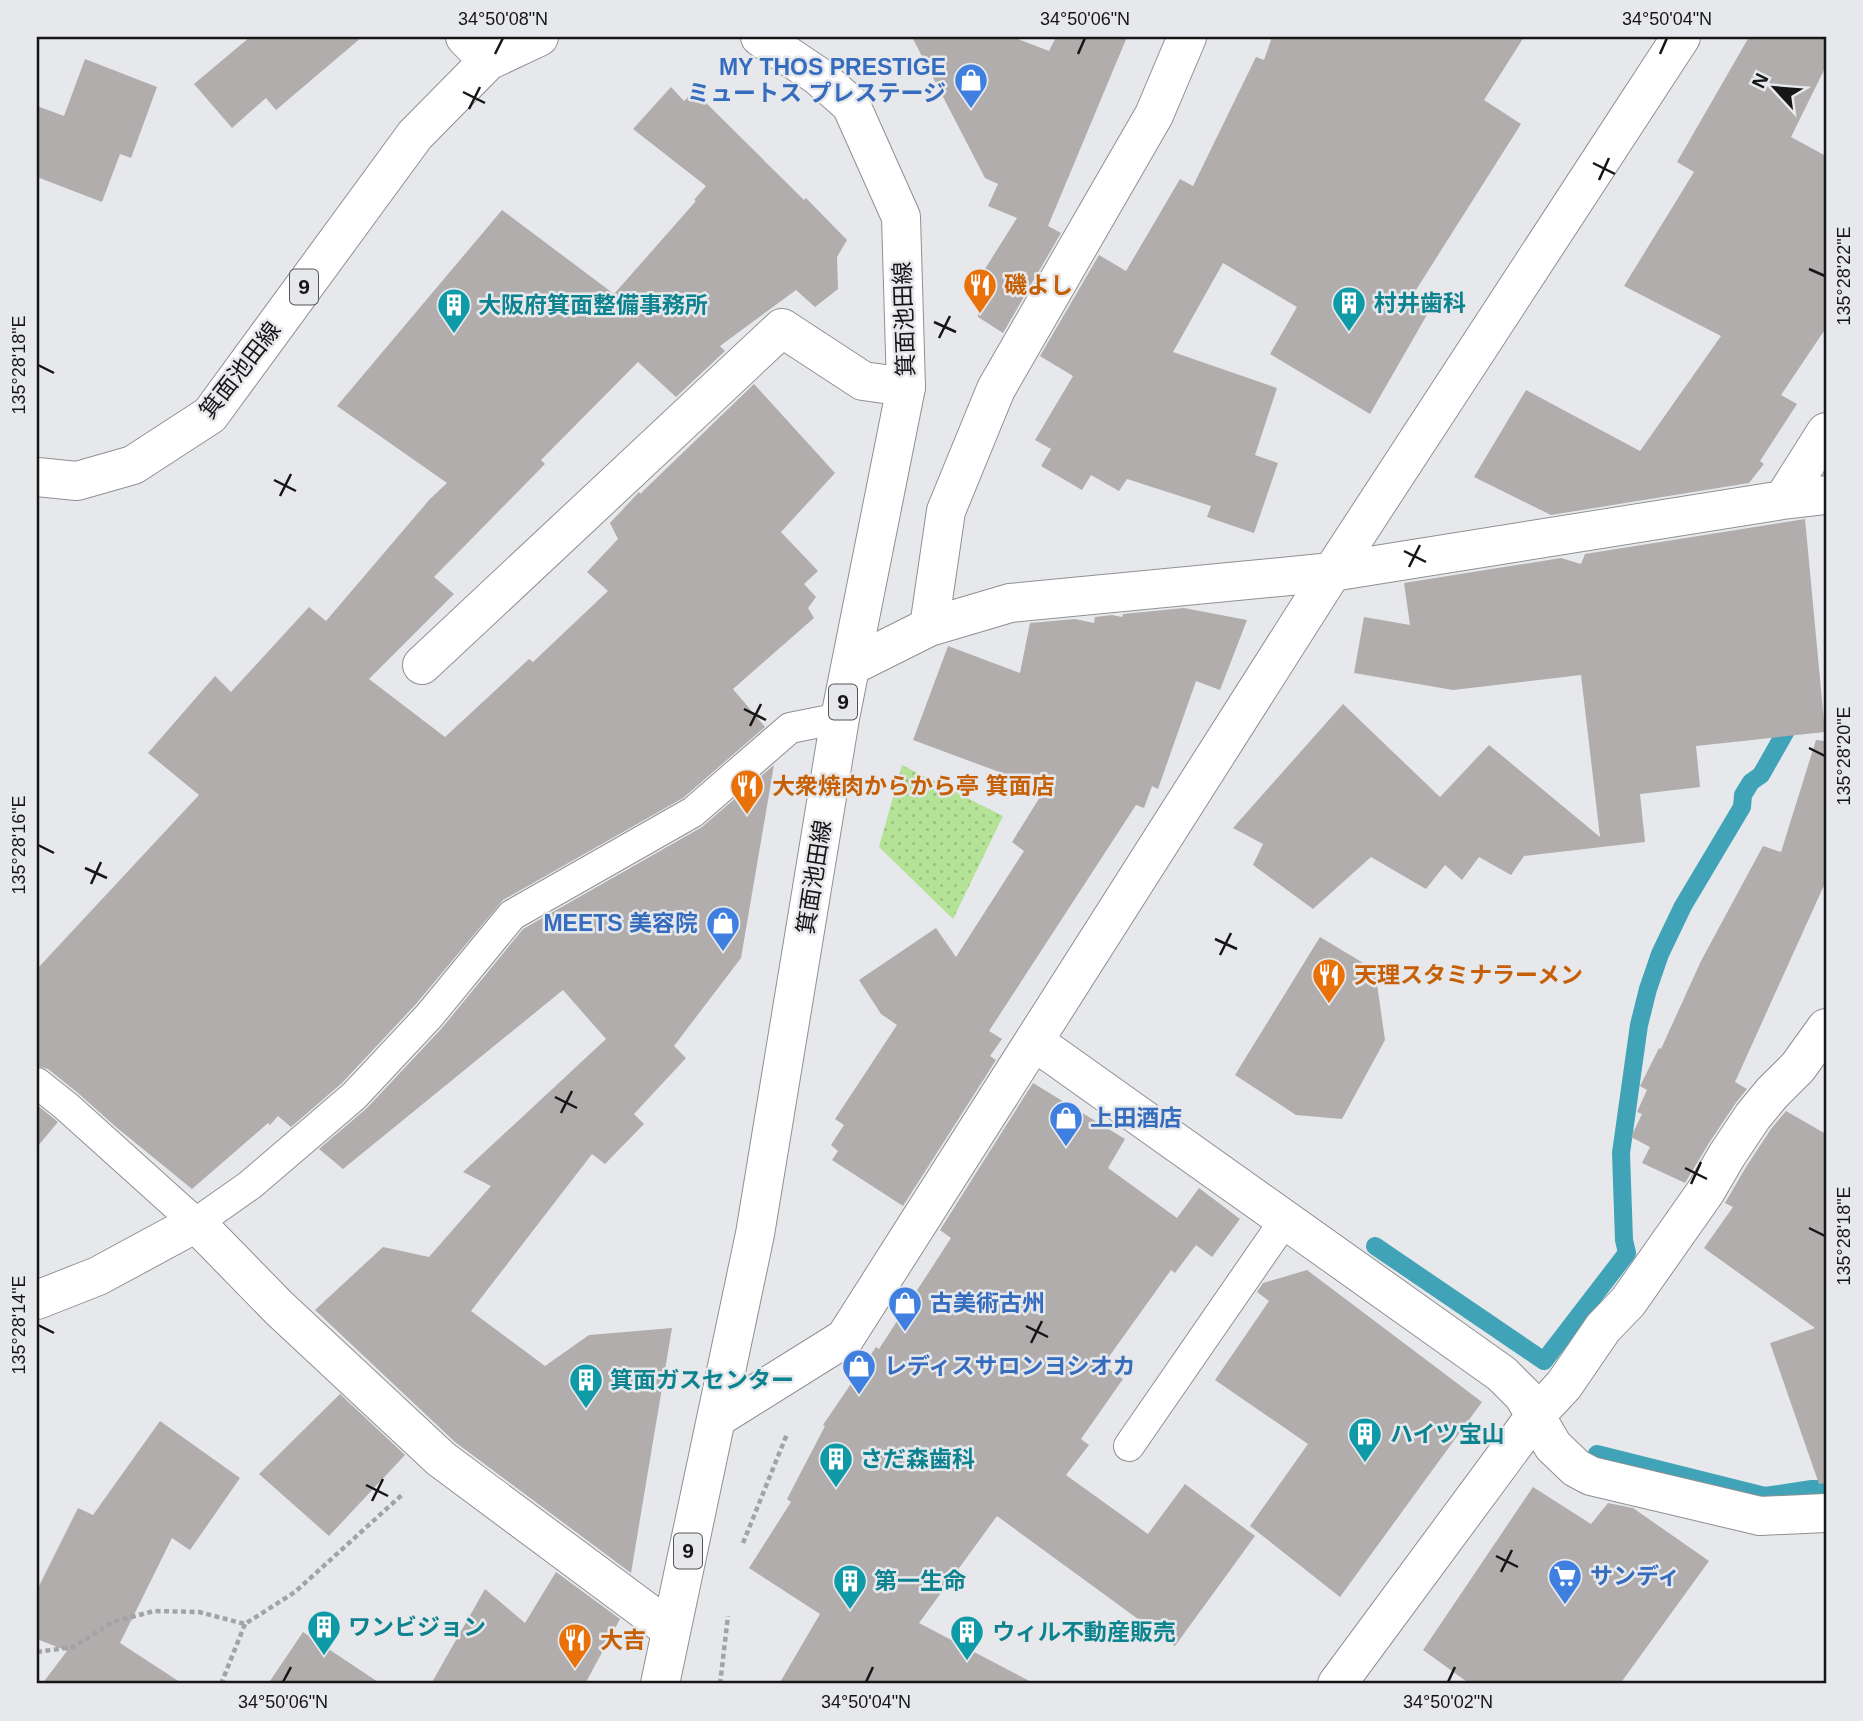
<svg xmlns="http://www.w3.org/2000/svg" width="1863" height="1721" font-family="Helvetica,'Noto Sans JP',sans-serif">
<defs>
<pattern id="green-dots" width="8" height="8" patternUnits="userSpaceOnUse" patternTransform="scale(1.75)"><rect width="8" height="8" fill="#b4e296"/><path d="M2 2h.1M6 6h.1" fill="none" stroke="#9ac181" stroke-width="1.8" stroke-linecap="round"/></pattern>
</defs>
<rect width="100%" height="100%" fill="#e7e8eb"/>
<path fill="url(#green-dots)" d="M 902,765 L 1003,816 L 953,919 L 879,847 Z"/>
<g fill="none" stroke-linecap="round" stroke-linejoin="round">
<path stroke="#40a3b8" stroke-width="18" d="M 1375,1246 L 1544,1361 L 1627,1253 L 1624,1240 L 1621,1153 L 1639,1025 L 1648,989 L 1660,954 L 1683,906 L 1742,807 L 1743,795 L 1751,782 L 1761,775 L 1795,715
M 1597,1454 L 1765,1496 L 1812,1489 L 1826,1489"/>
</g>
<path fill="#b0adac" d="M 250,37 L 362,37 L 276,110 L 266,98 L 232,128 L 194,84 Z
M 912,37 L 1013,37 L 1049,51 L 1056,37 L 1127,37 L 1048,226 L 1061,233 L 1003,333 L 978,317 L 978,280 L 1017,218 L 988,206 L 998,184 L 985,178 Z
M 1272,37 L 1524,37 L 1484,100 L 1521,124 L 1409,301 L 1428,313 L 1370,414 L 1270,354 L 1297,307 L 1223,263 L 1173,352 L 1277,388 L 1255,455 L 1278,463 L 1254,533 L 1207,517 L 1211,506 L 1127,479 L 1119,491 L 1091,475 L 1082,490 L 1041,466 L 1051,449 L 1035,440 L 1073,376 L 1040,356 L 1099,255 L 1126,271 L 1180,179 L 1193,186 L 1256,57 L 1264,60 Z
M 1749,37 L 1826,37 L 1826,66 L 1791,137 L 1826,156 L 1826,328 L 1781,395 L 1797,404 L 1760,461 L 1764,464 L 1749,483 L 1551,515 L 1474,477 L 1526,390 L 1640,451 L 1721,336 L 1624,286 L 1694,172 L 1677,162 Z
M 85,59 L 157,87 L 131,158 L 120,154 L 102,202 L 37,177 L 37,106 L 64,116 Z
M 671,87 L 684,101 L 694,91 L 804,200 L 806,198 L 847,240 L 837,257 L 838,289 L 815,307 L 796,290 L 720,346 L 725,351 L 676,397 L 638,362 L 541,460 L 545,464 L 434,577 L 454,594 L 369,679 L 445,737 L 529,659 L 533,662 L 608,591 L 587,572 L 618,539 L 610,523 L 639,492 L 640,494 L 754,384 L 835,473 L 781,532 L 818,571 L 804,584 L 816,597 L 808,608 L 814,618 L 733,689 L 765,727 L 683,798 L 503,900 L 416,1004 L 342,1083 L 291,1127 L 278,1116 L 270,1125 L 268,1123 L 192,1189 L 116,1127 L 78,1093 L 48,1069 L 37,1066 L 37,969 L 199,795 L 148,753 L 215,676 L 231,692 L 309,607 L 326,621 L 430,499 L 447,483 L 337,406 L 502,210 L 614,294 L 696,201 L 694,200 L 706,186 L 633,129 Z
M 1805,519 L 1825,732 L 1696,746 L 1700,787 L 1640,794 L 1645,842 L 1524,856 L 1511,875 L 1479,857 L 1462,880 L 1445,865 L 1426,889 L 1371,857 L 1313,909 L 1253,865 L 1263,844 L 1233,828 L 1343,704 L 1440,797 L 1489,745 L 1600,837 L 1581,675 L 1453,690 L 1354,673 L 1364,617 L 1410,625 L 1404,583 L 1561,558 L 1581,564 L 1585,554 Z
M 1184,608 L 1247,620 L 1220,690 L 1196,681 L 1158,789 L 1152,786 L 1144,808 L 1136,805 L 989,1031 L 1002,1039 L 990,1056 L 996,1060 L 903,1206 L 832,1160 L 838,1151 L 831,1145 L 844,1125 L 835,1119 L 897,1025 L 881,1014 L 859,980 L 936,928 L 956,957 L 1024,851 L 1012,842 L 1045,789 L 913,740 L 948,646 L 1020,673 L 1030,623 L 1075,619 L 1094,623 L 1095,617 L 1112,615 L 1122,617 L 1123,614 Z
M 1816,740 L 1826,741 L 1826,881 L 1735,1082 L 1747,1089 L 1735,1104 L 1709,1143 L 1685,1183 L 1642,1163 L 1650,1147 L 1631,1137 L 1642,1114 L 1637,1112 L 1647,1090 L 1640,1086 L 1659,1048 L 1661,1049 L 1701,961 L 1763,846 L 1781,852 Z
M 774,765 L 741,958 L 674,1046 L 686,1058 L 634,1114 L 644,1124 L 605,1164 L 592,1154 L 471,1311 L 545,1366 L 589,1335 L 672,1328 L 631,1573 L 455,1442 L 315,1310 L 383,1247 L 429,1257 L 491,1186 L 463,1172 L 606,1039 L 563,990 L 343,1169 L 319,1149 L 367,1108 L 442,1028 L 523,929 L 702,827 Z
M 1320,937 L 1375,970 L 1385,1040 L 1342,1119 L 1296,1115 L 1235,1075 Z
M 1033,1083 L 1125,1139 L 1108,1168 L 1177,1218 L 1199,1188 L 1240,1219 L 1212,1257 L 1196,1245 L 1175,1273 L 1171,1270 L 1103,1365 L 1123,1379 L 1081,1439 L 1089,1445 L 1066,1475 L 1148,1534 L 1185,1484 L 1255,1536 L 1175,1646 L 997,1516 L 919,1623 L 1035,1684 L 779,1684 L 820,1614 L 749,1568 L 791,1502 L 787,1499 L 825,1426 L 823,1425 L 876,1347 L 879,1349 L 951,1238 L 940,1230 Z
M 37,1105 L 58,1122 L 37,1147 Z
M 1786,1111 L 1826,1134 L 1826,1483 L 1819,1484 L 1770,1343 L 1815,1328 L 1704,1248 L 1733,1207 L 1725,1203 L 1746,1167 L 1771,1129 Z
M 1307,1270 L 1482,1402 L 1340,1597 L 1250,1526 L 1308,1444 L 1215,1380 L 1269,1301 L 1257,1292 L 1263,1283 Z
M 340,1394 L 405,1455 L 329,1536 L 259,1474 Z
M 160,1421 L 240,1478 L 190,1550 L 172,1538 L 120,1643 L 183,1684 L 42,1684 L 67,1651 L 37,1639 L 37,1590 L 78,1508 L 93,1515 Z
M 1533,1487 L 1591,1524 L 1608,1503 L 1633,1508 L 1709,1561 L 1620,1684 L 1470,1684 L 1423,1650 Z
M 556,1572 L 620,1619 L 585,1684 L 431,1684 L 485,1589 L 525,1623 Z
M 303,1632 L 381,1684 L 268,1684 Z"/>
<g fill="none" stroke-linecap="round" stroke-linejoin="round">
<g stroke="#8f9092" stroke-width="32">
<path id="service" d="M 37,1083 L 66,1106 L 196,1223 L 250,1185 L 354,1096 L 429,1016 L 512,915 L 693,812 L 790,728 L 840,718
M 1129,1446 L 1285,1220"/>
</g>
<g stroke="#8f9092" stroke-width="40">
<path id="minor" d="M 465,37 L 488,61
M 1783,500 L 1826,432
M 929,627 L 946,511 L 996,389 L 1154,115 L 1187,37
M 422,665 L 782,328 L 863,381 L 906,387
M 851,666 L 929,627 L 1010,603 L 1332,572 L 1783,500 L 1826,495
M 1035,1042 L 1502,1374 L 1523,1395 L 1553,1446 L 1576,1468 L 1591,1476 L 1760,1516 L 1826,1513
M 37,1300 L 98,1276 L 196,1223 L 279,1308 L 441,1459 L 671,1630
M 717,1418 L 845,1338 L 1332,572 L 1681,37
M 1337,1684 L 1535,1416 L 1564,1385 L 1603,1328 L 1628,1302 L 1706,1191 L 1727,1155 L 1753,1116 L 1772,1093 L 1798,1067 L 1826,1028"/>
</g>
<g stroke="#8f9092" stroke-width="40">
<path id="primary" d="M 37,477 L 77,481 L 133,465 L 210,415 L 415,135 L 488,61 L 539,37
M 660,1684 L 755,1234 L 840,718 L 906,387 L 901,217 L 851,105 L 818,76 L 760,37"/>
</g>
<path stroke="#a2a3a5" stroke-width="4.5" stroke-dasharray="5 3.5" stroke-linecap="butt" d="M 743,1543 L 787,1434
M 37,1652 L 73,1647 L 113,1622 L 154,1611 L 199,1612 L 245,1624 L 295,1592 L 404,1493
M 221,1684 L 245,1624
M 720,1684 L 728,1616"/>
<use href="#service" stroke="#fff" stroke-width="30"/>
<use href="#minor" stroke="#fff" stroke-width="38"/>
<use href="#primary" stroke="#fff" stroke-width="38"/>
</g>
<path fill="none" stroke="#161617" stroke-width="2.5" d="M 495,54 L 503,38M 1078,54 L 1085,38M 1660,54 L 1667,38M 463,92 L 485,103M 469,109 L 480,87M 1593,163 L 1615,174M 1599,180 L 1609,158M 1809,269 L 1825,276M 934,322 L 956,332M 939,338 L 950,316M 38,365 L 54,373M 274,480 L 296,491M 280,496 L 291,474M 1404,551 L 1426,562M 1409,567 L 1420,545M 744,709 L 766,720M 750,726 L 761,704M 1809,748 L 1825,756M 38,845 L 54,853M 85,868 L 107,878M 91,884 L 101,862M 1215,939 L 1237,949M 1220,955 L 1231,933M 555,1097 L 577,1108M 561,1113 L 572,1091M 1685,1168 L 1707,1179M 1691,1184 L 1701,1162M 1809,1228 L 1825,1236M 38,1325 L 54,1333M 1026,1326 L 1048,1337M 1031,1343 L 1042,1321M 366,1485 L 388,1496M 372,1501 L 383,1479M 1496,1556 L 1518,1567M 1501,1572 L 1512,1550M 283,1682 L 291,1667M 866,1682 L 873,1667M 1448,1682 L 1455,1667"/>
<defs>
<g id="shop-pin" transform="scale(1.75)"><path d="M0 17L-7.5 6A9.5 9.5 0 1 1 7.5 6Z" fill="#3f7fe0" stroke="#e7e8eb"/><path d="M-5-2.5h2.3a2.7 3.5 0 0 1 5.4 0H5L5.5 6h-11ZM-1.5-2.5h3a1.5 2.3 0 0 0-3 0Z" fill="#fff"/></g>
<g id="restaurant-pin" transform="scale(1.75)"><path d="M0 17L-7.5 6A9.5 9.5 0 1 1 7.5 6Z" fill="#e8710a" stroke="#e7e8eb"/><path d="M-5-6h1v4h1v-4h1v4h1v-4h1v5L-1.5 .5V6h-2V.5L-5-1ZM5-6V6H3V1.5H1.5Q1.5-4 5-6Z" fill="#fff"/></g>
<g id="building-pin" transform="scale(1.75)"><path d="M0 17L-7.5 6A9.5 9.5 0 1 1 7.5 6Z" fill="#0f9aa8" stroke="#e7e8eb"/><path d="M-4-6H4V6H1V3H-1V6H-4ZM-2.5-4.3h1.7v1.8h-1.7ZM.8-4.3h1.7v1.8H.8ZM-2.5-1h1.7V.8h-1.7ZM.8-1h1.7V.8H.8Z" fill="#fff"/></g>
<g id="supermarket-pin" transform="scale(1.75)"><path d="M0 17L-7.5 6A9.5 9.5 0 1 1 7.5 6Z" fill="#3f7fe0" stroke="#e7e8eb"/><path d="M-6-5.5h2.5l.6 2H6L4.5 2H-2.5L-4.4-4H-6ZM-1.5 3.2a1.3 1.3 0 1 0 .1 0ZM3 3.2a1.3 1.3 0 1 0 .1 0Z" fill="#fff"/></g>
</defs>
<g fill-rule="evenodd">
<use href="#shop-pin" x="971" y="80"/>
<use href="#restaurant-pin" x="980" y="285"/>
<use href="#building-pin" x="1349" y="303"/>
<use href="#building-pin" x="454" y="305"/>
<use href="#restaurant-pin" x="747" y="786"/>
<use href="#shop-pin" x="723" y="923"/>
<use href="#restaurant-pin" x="1329" y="975"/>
<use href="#shop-pin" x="1066" y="1118"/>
<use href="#shop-pin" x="905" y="1303"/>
<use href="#shop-pin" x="859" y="1366"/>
<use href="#building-pin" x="586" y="1380"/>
<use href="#building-pin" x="1365" y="1434"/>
<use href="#building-pin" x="836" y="1459"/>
<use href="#supermarket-pin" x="1565" y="1576"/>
<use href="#building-pin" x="850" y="1581"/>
<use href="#building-pin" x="324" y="1627"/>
<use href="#building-pin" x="967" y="1632"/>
<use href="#restaurant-pin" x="575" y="1640"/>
</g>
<g text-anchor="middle" stroke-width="5" stroke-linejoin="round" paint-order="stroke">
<g fill="#e7e8eb" stroke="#555557" stroke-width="2">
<rect x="290" y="269.5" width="28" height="35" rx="5"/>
<rect x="829" y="684.5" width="28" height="35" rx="5"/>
<rect x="674" y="1533.5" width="28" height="35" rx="5"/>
</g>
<g font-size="21" font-weight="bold" fill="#161617">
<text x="304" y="294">9</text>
<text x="843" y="709">9</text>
<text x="688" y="1558">9</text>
</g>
<g font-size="23" font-weight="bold" fill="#366cbe" stroke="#e7e8eb" text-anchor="start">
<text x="946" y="75" text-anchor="end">MY THOS PRESTIGE<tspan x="946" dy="26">ミュートス プレステージ</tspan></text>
<text x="698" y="931" text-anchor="end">MEETS 美容院</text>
<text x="1090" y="1126">上田酒店</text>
<text x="930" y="1311">古美術古州</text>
<text x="884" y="1374">レディスサロンヨシオカ</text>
<text x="1590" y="1584">サンディ</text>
</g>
<g font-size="23" font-weight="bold" fill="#c56008" stroke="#e7e8eb" text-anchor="start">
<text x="1004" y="293">磯よし</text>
<text x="772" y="794">大衆焼肉からから亭 箕面店</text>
<text x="1354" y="983">天理スタミナラーメン</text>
<text x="600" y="1648">大吉</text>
</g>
<g font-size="23" font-weight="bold" fill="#0d838f" stroke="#e7e8eb" text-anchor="start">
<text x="1374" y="311">村井歯科</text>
<text x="478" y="313">大阪府箕面整備事務所</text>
<text x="610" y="1388">箕面ガスセンター</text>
<text x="1390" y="1442">ハイツ宝山</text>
<text x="860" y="1467">さだ森歯科</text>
<text x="874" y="1589">第一生命</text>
<text x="348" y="1635">ワンビジョン</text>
<text x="992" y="1640">ウィル不動産販売</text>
</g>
<g font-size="23" fill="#161617" stroke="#e7e8eb">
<text transform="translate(904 319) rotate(-92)" y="8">箕面池田線</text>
<text transform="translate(240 370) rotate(-52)" y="8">箕面池田線</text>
<text transform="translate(814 877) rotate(-81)" y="8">箕面池田線</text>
</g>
</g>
<rect width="1863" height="1721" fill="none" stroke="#e7e8eb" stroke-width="77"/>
<g transform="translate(1775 88) rotate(296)" stroke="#e7e8eb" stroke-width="5" paint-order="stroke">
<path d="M0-5L12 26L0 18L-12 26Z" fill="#161617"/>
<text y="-10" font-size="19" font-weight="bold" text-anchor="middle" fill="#161617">N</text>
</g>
<rect x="38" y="38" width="1787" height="1644" fill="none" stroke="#161617" stroke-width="2.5"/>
<g font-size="18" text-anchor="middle" fill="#161617">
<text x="503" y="25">34°50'08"N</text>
<text x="1085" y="25">34°50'06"N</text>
<text x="1667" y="25">34°50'04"N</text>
<text transform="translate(1844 276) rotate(-90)" y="6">135°28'22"E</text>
<text transform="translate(19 365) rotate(-90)" y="6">135°28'18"E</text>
<text transform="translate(1844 756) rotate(-90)" y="6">135°28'20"E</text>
<text transform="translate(19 845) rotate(-90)" y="6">135°28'16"E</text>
<text transform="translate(1844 1236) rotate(-90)" y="6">135°28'18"E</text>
<text transform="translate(19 1325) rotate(-90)" y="6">135°28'14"E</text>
<text x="283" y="1708">34°50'06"N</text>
<text x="866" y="1708">34°50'04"N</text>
<text x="1448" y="1708">34°50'02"N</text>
</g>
</svg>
